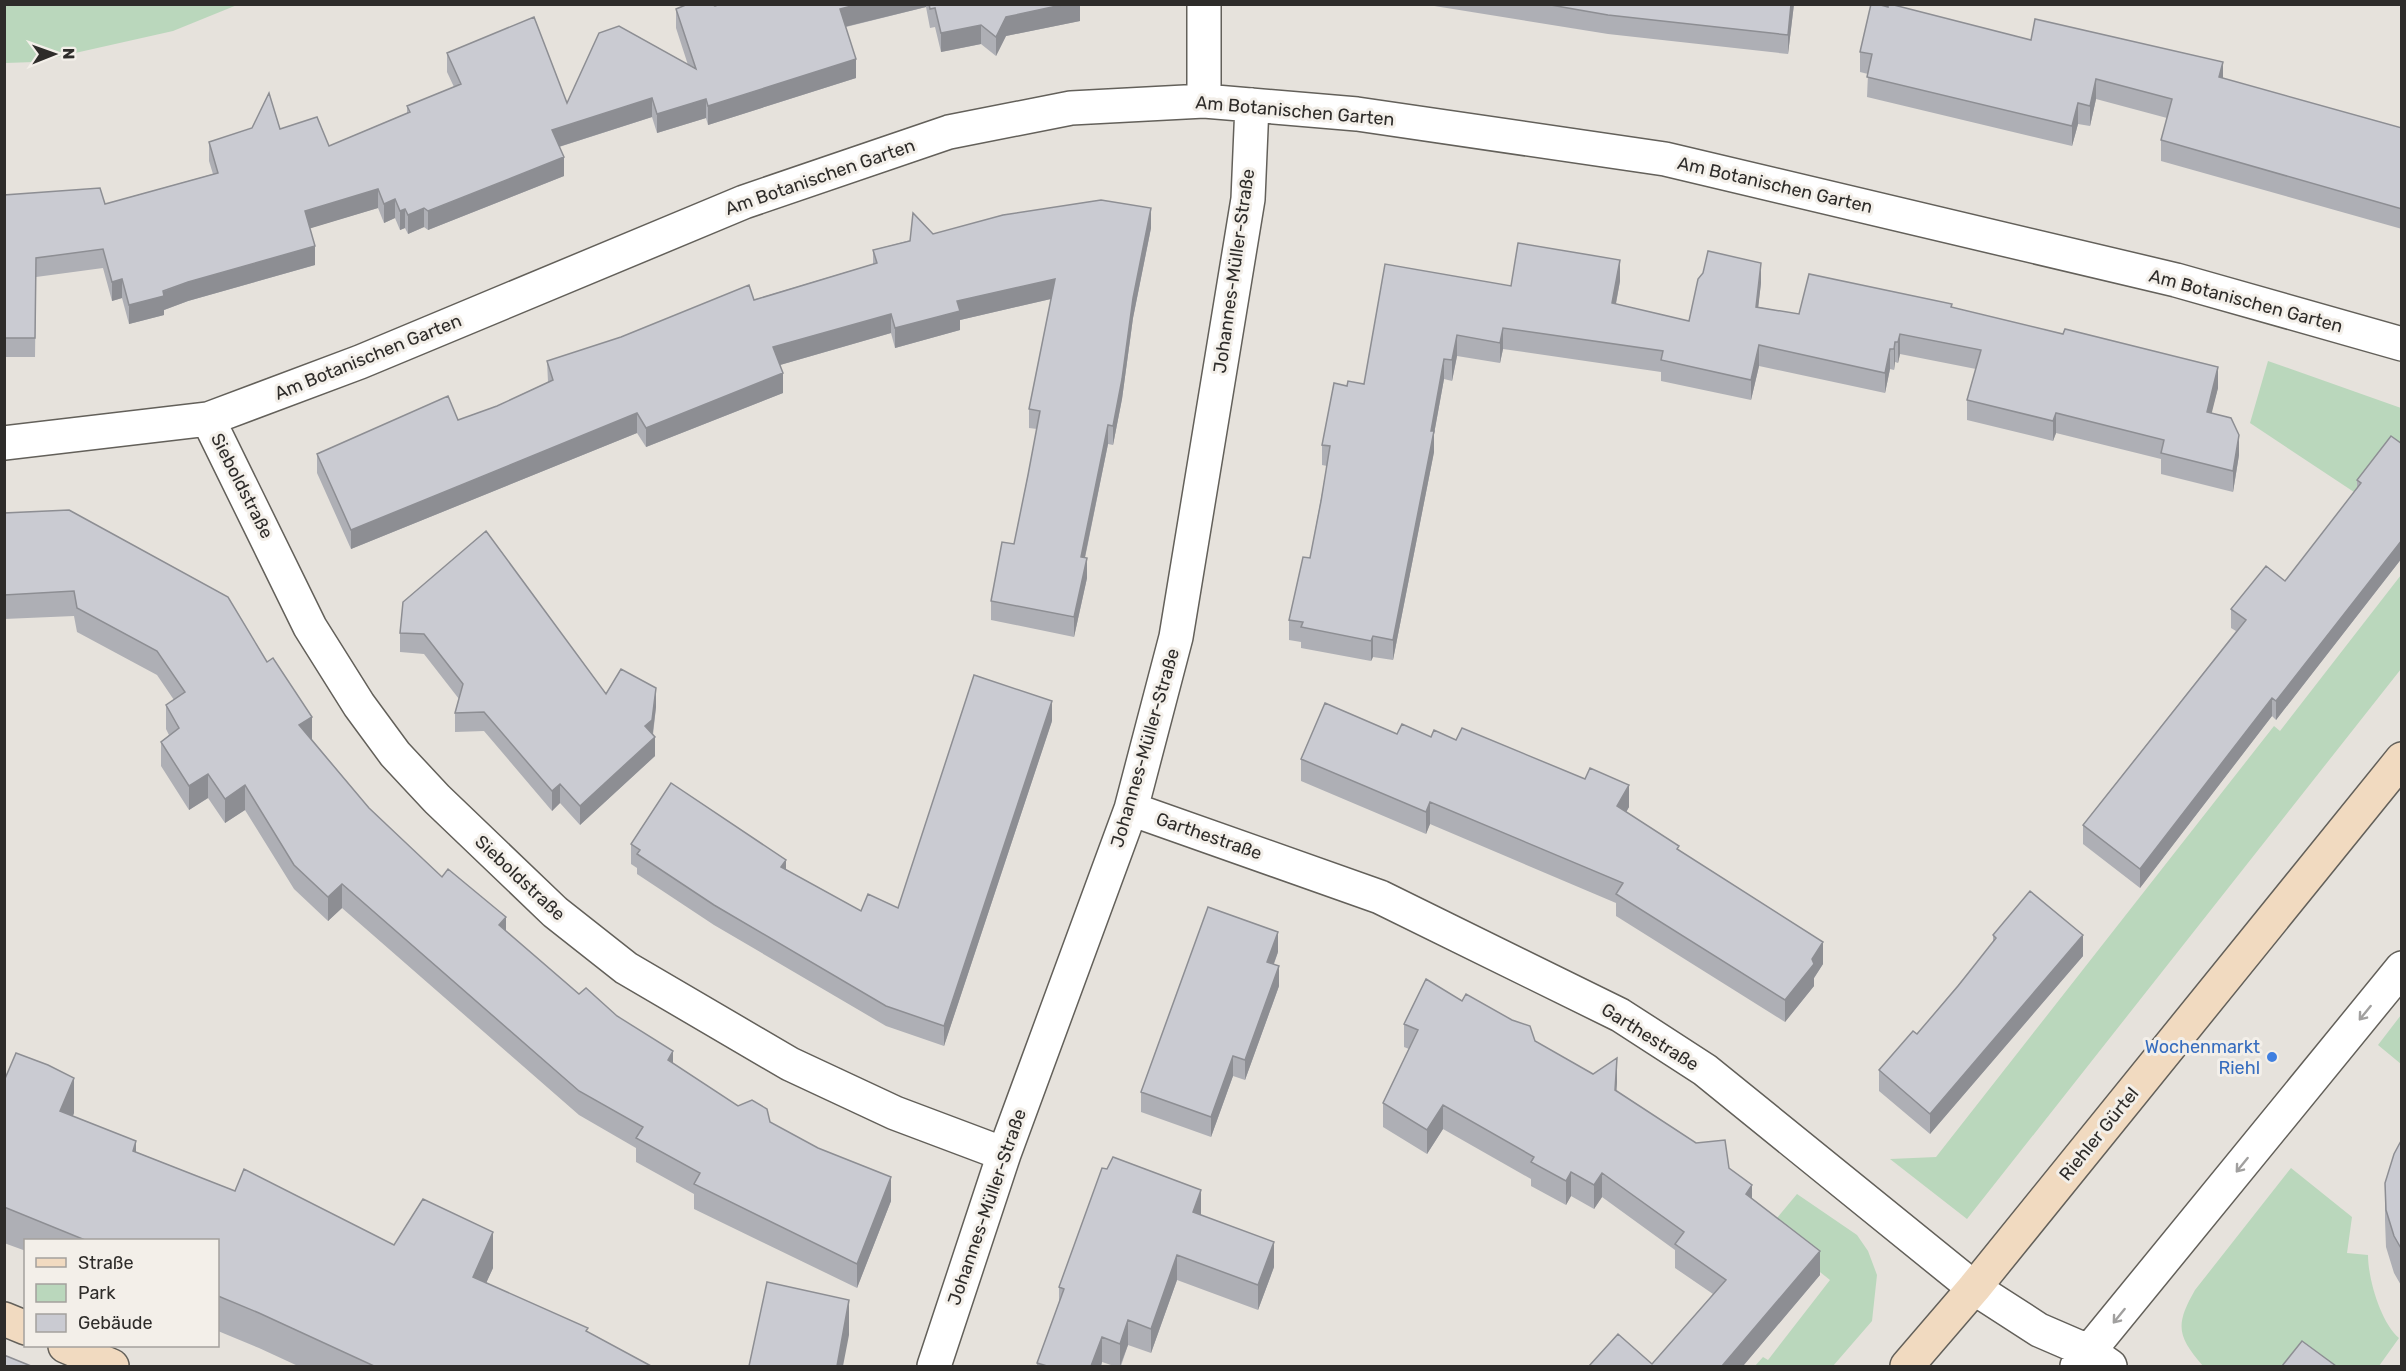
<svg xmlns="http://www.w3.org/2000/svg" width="2406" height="1371" font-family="Rubik,sans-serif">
<rect width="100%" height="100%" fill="#e6e2dc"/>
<path fill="#bad7bc" d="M 5,4 L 237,4 L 237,5 L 173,31 L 35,62 L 5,63 Z
M 2268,361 L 2401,408 L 2401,448 L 2395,443 L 2354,492 L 2250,423 Z
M 2401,575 L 2401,669 L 1967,1219 L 1890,1159 L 1936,1157 L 2274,726 L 2280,731 Z
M 2401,1015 L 2401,1064 L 2378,1045 Z
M 2291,1168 L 2352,1217 L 2347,1253 L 2368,1255 C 2368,1279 2381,1323 2399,1338 L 2379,1366 L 2203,1366 C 2177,1336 2175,1325 2195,1290 Z
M 1797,1194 L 1857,1235 L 1868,1251 L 1877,1275 L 1872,1321 L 1833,1366 L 1755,1366 L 1763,1357 L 1768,1360 L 1830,1280 L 1767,1230 Z"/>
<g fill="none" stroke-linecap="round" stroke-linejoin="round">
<g stroke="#63605a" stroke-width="36">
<path id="street" d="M 1204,4 L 1204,101
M 208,419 L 310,627 L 359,705 L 395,754 L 437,799 L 555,912 L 626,968 L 790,1064 L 895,1113 L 1004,1154
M 4,443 L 208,419 L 360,362 L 744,202 L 949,132 L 1071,108 L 1204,101 L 1357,114 L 1665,159 L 2176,280 L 2402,344
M 1131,809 L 1380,897 L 1620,1015 L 1705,1070 L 1974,1288 L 2039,1330 L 2090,1352 L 2110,1366
M 934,1366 L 1004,1154 L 1131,809 L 1176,637 L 1248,199 L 1252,105
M 2077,1366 L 2402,968"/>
</g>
<g stroke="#63605a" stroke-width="36">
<path id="secondary" d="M 4,1319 L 26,1328
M 65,1346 L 112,1366
M 1907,1366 L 1974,1288 L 2402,759"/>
</g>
<use href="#street" stroke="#fff" stroke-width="33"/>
<use href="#secondary" stroke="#f1dac0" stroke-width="33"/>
</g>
<path fill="#aeafb5" d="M 721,4 L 1080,4 L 1080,21 L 1006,36 L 996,56 L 981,44 L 941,52 L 935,27 L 930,28 L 926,7 L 846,27 L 856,78 L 708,125 L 706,118 L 657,133 L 652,117 L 559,147 L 564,176 L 428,230 L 424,227 L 408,234 L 405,228 L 400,230 L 395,218 L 384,223 L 378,208 L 310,228 L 315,265 L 188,301 L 164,310 L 164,315 L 129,324 L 122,298 L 112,301 L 103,268 L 36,277 L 35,357 L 4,357 L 4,195 L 105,204 L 213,174 L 209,161 L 209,142 L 280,129 L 329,146 L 407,113 L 407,106 L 454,87 L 447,72 L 447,53 L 567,103 L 688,65 L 676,28 L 676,9 L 715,6 Z
M 1422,4 L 1794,4 L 1788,54 L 1608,34 Z
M 2031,40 L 2223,79 L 2402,128 L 2402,229 L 2161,161 L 2161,140 L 2167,118 L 2096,99 L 2090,126 L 2078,124 L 2072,146 L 1867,97 L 1868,74 L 1860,72 L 1860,52 Z
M 1151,228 L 1133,318 L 1122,399 L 1113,445 L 1108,444 L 1085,558 L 1087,578 L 1074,637 L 991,620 L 991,601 L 1014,544 L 1037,429 L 1029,428 L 1029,409 L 1051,299 L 960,320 L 960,330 L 895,348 L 891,333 L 780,365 L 783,393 L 646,447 L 637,433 L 351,549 L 317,473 L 317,454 L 458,420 L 497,406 L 548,382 L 547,361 L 873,264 L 873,250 L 933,234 Z
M 1620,281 L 1616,304 L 1689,321 L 1761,283 L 1758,307 L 1799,314 L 1952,308 L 2218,388 L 2211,413 L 2239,455 L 2233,492 L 2161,474 L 2161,459 L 2056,433 L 2053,441 L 1967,420 L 1967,400 L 1976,369 L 1900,354 L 1898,363 L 1895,362 L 1894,370 L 1890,369 L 1885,393 L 1759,366 L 1751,400 L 1661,381 L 1661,372 L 1503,349 L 1500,363 L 1457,356 L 1452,381 L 1444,379 L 1434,434 L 1434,452 L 1393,660 L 1373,657 L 1371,661 L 1301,648 L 1301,642 L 1289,640 L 1289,620 L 1310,558 L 1327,466 L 1322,465 L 1322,445 L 1347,386 L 1364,384 L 1511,286 Z
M 2402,444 L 2402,558 L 2276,720 L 2272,716 L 2140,888 L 2083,844 L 2083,825 L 2236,631 L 2231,628 L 2231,609 L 2285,581 L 2357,489 L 2357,480 Z
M 4,513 L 312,739 L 369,808 L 442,877 L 506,931 L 579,994 L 617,1016 L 673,1064 L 738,1106 L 770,1122 L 891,1201 L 857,1288 L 694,1209 L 694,1194 L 636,1162 L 636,1148 L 579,1115 L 342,908 L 328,921 L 294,889 L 245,810 L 225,823 L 208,798 L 189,810 L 161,766 L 161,742 L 169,735 L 166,729 L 166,705 L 174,700 L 157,675 L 77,632 L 74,616 L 4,619 Z
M 403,602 L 606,694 L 656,707 L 653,735 L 655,756 L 580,825 L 560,803 L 552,811 L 484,731 L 455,732 L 455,713 L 459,699 L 424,654 L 400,652 L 400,633 Z
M 1052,721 L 944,1046 L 886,1026 L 714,925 L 637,874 L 637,868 L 631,864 L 631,844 L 786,870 L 861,911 L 898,908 Z
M 1397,734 L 1456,740 L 1629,807 L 1626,812 L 1679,851 L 1823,964 L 1814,978 L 1814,986 L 1785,1022 L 1616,916 L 1616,903 L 1430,824 L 1426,834 L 1301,781 L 1301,759 Z
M 1993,935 L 2083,956 L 1930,1134 L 1879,1091 L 1879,1070 L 1917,1034 L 1993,943 Z
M 1278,952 L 1274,964 L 1279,986 L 1245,1080 L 1233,1076 L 1211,1137 L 1141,1112 L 1141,1092 Z
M 1462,1001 L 1593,1074 L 1617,1082 L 1616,1091 L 1729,1168 L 1752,1199 L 1820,1275 L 1743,1366 L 1589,1366 L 1652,1364 L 1713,1294 L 1675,1268 L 1675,1250 L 1602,1197 L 1594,1209 L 1571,1196 L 1566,1205 L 1531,1186 L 1531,1179 L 1443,1129 L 1427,1154 L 1383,1127 L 1383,1103 L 1409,1049 L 1404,1047 L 1404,1024 Z
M 4,1081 L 74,1113 L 73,1116 L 136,1152 L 235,1191 L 394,1245 L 493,1268 L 486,1283 L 588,1332 L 651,1366 L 298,1366 L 259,1348 L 218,1331 L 218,1240 L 26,1240 L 26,1251 L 4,1243 Z
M 2402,1139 L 2402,1287 L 2394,1273 L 2386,1247 L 2385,1220 L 2385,1183 Z
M 1201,1215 L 1274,1267 L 1258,1310 L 1177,1280 L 1151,1353 L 1128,1345 L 1121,1366 L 1114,1366 L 1102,1362 L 1101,1366 L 1037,1366 L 1037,1363 L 1059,1303 L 1059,1287 Z"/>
<path fill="#8d8e93" d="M 859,4 L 926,4 L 926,7 L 840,28 L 840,9 Z
M 1066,4 L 1080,4 L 1080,21 L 1006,36 L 996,56 L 996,37 L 1006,17 Z
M 1791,4 L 1794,4 L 1788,54 L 1788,35 Z
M 981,25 L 981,44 L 941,52 L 941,33 Z
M 856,59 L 856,78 L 708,125 L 708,106 Z
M 2223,62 L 2223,83 L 2219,77 Z
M 2096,79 L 2096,99 L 2090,126 L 2090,106 Z
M 652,98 L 652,117 L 552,149 L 552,130 Z
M 706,99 L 706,118 L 657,133 L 657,114 Z
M 2078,103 L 2078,124 L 2072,146 L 2072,126 Z
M 564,157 L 564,176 L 428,230 L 428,211 Z
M 378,189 L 378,208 L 305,230 L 305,211 Z
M 395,199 L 395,218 L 384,223 L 384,204 Z
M 424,208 L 424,227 L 408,234 L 408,215 Z
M 1151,208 L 1151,228 L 1133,318 L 1122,399 L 1113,445 L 1113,426 L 1133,298 Z
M 405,209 L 405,228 L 400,230 L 400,211 Z
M 315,246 L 315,265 L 188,301 L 164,310 L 164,315 L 129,324 L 129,305 L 188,282 Z
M 1620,260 L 1620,281 L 1612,324 L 1612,303 Z
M 1761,263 L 1761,283 L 1756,327 L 1756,307 Z
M 122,279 L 122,298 L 112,301 L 112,282 Z
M 1055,279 L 1055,298 L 960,320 L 960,330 L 895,348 L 895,328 L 957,301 Z
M 891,314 L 891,333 L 773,367 L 773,347 Z
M 1503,328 L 1503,349 L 1500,363 L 1500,343 Z
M 1900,334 L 1900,354 L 1898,363 L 1898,342 Z
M 1457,335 L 1457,356 L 1452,381 L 1452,360 Z
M 1895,342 L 1895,362 L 1894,370 L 1894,349 Z
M 1759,345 L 1759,366 L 1751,400 L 1751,380 Z
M 1890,349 L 1890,369 L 1885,393 L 1885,373 Z
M 1444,359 L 1444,379 L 1434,434 L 1434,452 L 1393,660 L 1393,640 Z
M 2218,367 L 2218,388 L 2207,432 L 2207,412 Z
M 783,373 L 783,393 L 646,447 L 646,428 Z
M 637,413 L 637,433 L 351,549 L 351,530 Z
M 2056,413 L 2056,433 L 2053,441 L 2053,421 Z
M 1108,425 L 1108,444 L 1081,576 L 1081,557 Z
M 2239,435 L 2239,455 L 2233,492 L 2233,471 Z
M 2402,540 L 2402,558 L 2276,720 L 2276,701 Z
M 1087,558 L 1087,578 L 1074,637 L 1074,617 Z
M 1373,636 L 1373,657 L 1371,661 L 1371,641 Z
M 656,688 L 656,707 L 652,739 L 645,726 Z
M 2272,698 L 2272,716 L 2140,888 L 2140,869 Z
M 1052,701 L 1052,721 L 944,1046 L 944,1026 Z
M 312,717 L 312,741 L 299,725 Z
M 655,737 L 655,756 L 580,825 L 580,806 Z
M 208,774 L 208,798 L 189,810 L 189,786 Z
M 560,784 L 560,803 L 552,811 L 552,791 Z
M 245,785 L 245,810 L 225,823 L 225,799 Z
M 1629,785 L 1629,807 L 1617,828 L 1617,806 Z
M 1430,802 L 1430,824 L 1426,834 L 1426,812 Z
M 786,860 L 786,880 L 781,867 Z
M 342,884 L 342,908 L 328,921 L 328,897 Z
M 506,917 L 506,941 L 499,925 Z
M 1278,932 L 1278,952 L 1267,982 L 1267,962 Z
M 2083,935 L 2083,956 L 1930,1134 L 1930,1114 Z
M 1823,942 L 1823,964 L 1814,978 L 1814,986 L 1785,1022 L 1785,1000 Z
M 1279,966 L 1279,986 L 1245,1080 L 1245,1060 Z
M 673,1051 L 673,1076 L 668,1060 Z
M 1233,1056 L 1233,1076 L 1211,1137 L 1211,1117 Z
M 1617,1058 L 1617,1082 L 1615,1114 L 1615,1090 Z
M 74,1078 L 74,1113 L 60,1146 L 60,1111 Z
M 1443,1105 L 1443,1129 L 1427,1154 L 1427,1130 Z
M 136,1141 L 136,1177 L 133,1151 Z
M 1571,1172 L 1571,1196 L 1566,1205 L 1566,1181 Z
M 1602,1173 L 1602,1197 L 1594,1209 L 1594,1185 Z
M 891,1177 L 891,1201 L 857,1288 L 857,1264 Z
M 1752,1185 L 1752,1209 L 1746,1194 Z
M 1201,1190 L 1201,1215 L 1193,1212 Z
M 493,1232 L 493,1268 L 473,1312 L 473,1277 Z
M 1274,1242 L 1274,1267 L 1258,1310 L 1258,1285 Z
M 1820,1251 L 1820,1275 L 1743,1366 L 1722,1366 Z
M 1177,1255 L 1177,1280 L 1151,1353 L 1151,1329 Z
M 849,1300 L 849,1335 L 843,1366 L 837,1366 Z
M 1128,1320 L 1128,1345 L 1120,1366 L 1120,1344 Z
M 1102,1337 L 1102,1362 L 1101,1366 L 1091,1366 Z"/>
<path fill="#cacbd2" stroke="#8d8e93" stroke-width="1.5" d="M 688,4 L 711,4 L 715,6 L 721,4 L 859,4 L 840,9 L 856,59 L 708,106 L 706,99 L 657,114 L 652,98 L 552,130 L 564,157 L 428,211 L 424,208 L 408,215 L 405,209 L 400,211 L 395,199 L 384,204 L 378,189 L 305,211 L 315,246 L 188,282 L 163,291 L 164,296 L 129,305 L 122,279 L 112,282 L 103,249 L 36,258 L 35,338 L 4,338 L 4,195 L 100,188 L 105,204 L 218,173 L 209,142 L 252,128 L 269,93 L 280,129 L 317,117 L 329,146 L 410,112 L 407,106 L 461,84 L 447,53 L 534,17 L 567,103 L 599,33 L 619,26 L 696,69 L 676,9 Z
M 929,4 L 1066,4 L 1006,17 L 996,37 L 981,25 L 941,33 L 935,8 L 930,9 Z
M 1545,4 L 1791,4 L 1788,35 L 1608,15 Z
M 1871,4 L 1877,4 L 1888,7 L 1888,4 L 1890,4 L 2031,40 L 2035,19 L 2223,62 L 2219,77 L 2402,128 L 2402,209 L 2161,140 L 2172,99 L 2096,79 L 2090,106 L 2078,103 L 2072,126 L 1867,77 L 1872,54 L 1860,52 Z
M 1101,200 L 1151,208 L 1133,298 L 1122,379 L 1113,426 L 1108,425 L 1081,557 L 1087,558 L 1074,617 L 991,601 L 1002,542 L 1014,544 L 1028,475 L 1040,411 L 1029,409 L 1055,279 L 957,301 L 960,311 L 895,328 L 891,314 L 773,347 L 783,373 L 646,428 L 637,413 L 351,530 L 317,454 L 448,396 L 458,420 L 497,406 L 553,380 L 547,361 L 621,337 L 749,285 L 754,300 L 877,263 L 873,250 L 910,241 L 913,213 L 933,234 L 1003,215 Z
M 1518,243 L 1620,260 L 1612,303 L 1689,321 L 1698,279 L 1703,273 L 1708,251 L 1761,263 L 1756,307 L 1799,314 L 1809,274 L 1952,304 L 1951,307 L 2063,334 L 2065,329 L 2218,367 L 2207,412 L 2231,418 L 2239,435 L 2233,471 L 2161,453 L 2164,440 L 2056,413 L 2053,421 L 1967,400 L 1981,350 L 1900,334 L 1898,342 L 1895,342 L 1894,349 L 1890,349 L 1885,373 L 1759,345 L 1751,380 L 1661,360 L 1663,351 L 1503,328 L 1500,343 L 1457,335 L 1452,360 L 1444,359 L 1431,431 L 1434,431 L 1393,640 L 1373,636 L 1371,641 L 1301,627 L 1303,622 L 1289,620 L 1303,557 L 1310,558 L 1321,501 L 1330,446 L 1322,445 L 1334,383 L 1347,386 L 1348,381 L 1364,384 L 1385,264 L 1511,286 Z
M 2391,436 L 2402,444 L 2402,540 L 2276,701 L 2272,698 L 2140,869 L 2083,825 L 2246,620 L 2231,609 L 2266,566 L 2285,581 L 2361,483 L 2357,480 Z
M 69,510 L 228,597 L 267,662 L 273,658 L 312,717 L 299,725 L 369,808 L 442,877 L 448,869 L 506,917 L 499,925 L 579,994 L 586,988 L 617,1016 L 673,1051 L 668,1060 L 738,1106 L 752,1100 L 767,1109 L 770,1122 L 818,1148 L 891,1177 L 857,1264 L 694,1184 L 700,1173 L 636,1138 L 643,1127 L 579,1091 L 342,884 L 328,897 L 294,865 L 245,785 L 225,799 L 208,774 L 189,786 L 161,742 L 179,728 L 166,705 L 185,692 L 157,651 L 77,608 L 74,591 L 4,595 L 4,513 Z
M 486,531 L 606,694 L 621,669 L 656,688 L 652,720 L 645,726 L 655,737 L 580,806 L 560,784 L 552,791 L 484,712 L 455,713 L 463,684 L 424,634 L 400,633 L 403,602 Z
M 974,675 L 1052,701 L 944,1026 L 886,1006 L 714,905 L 637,854 L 640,850 L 631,844 L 671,783 L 786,860 L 781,867 L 861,911 L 868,894 L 898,908 Z
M 1325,703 L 1397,734 L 1402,724 L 1431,737 L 1434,730 L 1456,740 L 1462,728 L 1585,779 L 1590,768 L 1629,785 L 1617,806 L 1679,846 L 1677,849 L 1823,942 L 1812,959 L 1814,964 L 1785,1000 L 1616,894 L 1623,883 L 1430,802 L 1426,812 L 1301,759 Z
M 2030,891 L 2083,935 L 1930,1114 L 1879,1070 L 1913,1031 L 1917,1034 L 1958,986 L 1996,938 L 1993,935 Z
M 1208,907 L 1278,932 L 1267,962 L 1279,966 L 1245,1060 L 1233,1056 L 1211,1117 L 1141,1092 Z
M 1426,979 L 1462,1001 L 1466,994 L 1512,1020 L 1530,1026 L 1535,1041 L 1593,1074 L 1617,1058 L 1615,1090 L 1696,1143 L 1725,1140 L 1729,1168 L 1752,1185 L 1746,1194 L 1820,1251 L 1722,1366 L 1589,1366 L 1618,1334 L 1652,1364 L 1726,1280 L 1675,1244 L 1684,1232 L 1602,1173 L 1594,1185 L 1571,1172 L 1566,1181 L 1531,1162 L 1534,1157 L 1443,1105 L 1427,1130 L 1383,1103 L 1418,1030 L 1404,1024 Z
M 16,1053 L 48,1065 L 74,1078 L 60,1111 L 136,1141 L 133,1151 L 235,1191 L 244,1169 L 394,1245 L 423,1199 L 493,1232 L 473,1277 L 588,1328 L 586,1331 L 651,1366 L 374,1366 L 259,1313 L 218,1296 L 218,1240 L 85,1240 L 4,1207 L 4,1081 Z
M 2402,1139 L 2402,1250 L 2394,1236 L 2386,1210 L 2385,1183 L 2394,1154 Z
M 1113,1157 L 1201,1190 L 1193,1212 L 1274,1242 L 1258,1285 L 1177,1255 L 1151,1329 L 1128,1320 L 1120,1344 L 1102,1337 L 1091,1366 L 1047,1366 L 1037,1363 L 1064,1289 L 1059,1287 L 1102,1168 L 1107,1169 Z
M 767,1282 L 849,1300 L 837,1366 L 749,1366 Z
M 2302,1341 L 2336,1366 L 2282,1366 Z
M 4,1355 L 31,1366 L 4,1366 Z"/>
<defs><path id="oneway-shaft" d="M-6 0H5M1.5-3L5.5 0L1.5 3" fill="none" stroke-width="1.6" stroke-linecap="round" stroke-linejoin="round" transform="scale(1.5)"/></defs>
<g stroke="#a1a09f">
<use href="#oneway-shaft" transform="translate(2365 1013) rotate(129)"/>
<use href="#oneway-shaft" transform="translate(2242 1165) rotate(129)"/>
<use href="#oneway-shaft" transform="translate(2119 1316) rotate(129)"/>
</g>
<circle fill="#3f7fe0" stroke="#f3efe9" stroke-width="2" cx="2272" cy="1057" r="6"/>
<g text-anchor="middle" stroke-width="6" stroke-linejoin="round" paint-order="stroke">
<g font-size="18" fill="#2e2c2a" stroke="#f3efe9">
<text transform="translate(1295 111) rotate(5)" y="6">Am Botanischen Garten</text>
<text transform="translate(820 177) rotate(-19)" y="6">Am Botanischen Garten</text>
<text transform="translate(1775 185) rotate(13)" y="6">Am Botanischen Garten</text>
<text transform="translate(1234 271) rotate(-82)" y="6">Johannes-Müller-Straße</text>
<text transform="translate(2246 301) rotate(15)" y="6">Am Botanischen Garten</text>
<text transform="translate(368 357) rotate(-22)" y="6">Am Botanischen Garten</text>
<text transform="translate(242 486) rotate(63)" y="6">Sieboldstraße</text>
<text transform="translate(1145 748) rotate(-74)" y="6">Johannes-Müller-Straße</text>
<text transform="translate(1209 836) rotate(19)" y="6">Garthestraße</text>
<text transform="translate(520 878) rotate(43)" y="6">Sieboldstraße</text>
<text transform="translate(1650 1037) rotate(32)" y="6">Garthestraße</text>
<text transform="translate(2099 1134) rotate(-51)" y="6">Riehler Gürtel</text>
<text transform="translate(987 1207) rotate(-71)" y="6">Johannes-Müller-Straße</text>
</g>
<g font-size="18" fill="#366cbe" stroke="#f3efe9" text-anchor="end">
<text x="2260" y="1053">Wochenmarkt<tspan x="2260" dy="21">Riehl</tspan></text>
</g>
</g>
<rect width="2406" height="1371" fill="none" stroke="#2e2c2a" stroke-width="12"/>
<rect x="24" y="1239" width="195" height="108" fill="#f3efe9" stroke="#a4a19d" stroke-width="1.5"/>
<rect x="36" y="1258" width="30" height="9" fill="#f1dac0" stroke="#a4a19d" stroke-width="1.5"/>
<text x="78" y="1269" font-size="18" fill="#2e2c2a">Straße</text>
<rect x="36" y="1284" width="30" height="18" fill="#bad7bc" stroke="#a4a19d" stroke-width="1.5"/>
<text x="78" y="1299" font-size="18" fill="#2e2c2a">Park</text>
<rect x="36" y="1314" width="30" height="18" fill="#cacbd2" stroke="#a4a19d" stroke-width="1.5"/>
<text x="78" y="1329" font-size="18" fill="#2e2c2a">Gebäude</text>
<g transform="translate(54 54) rotate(89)" stroke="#f3efe9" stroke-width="4.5" paint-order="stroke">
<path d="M0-4.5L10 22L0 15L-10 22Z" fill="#2e2c2a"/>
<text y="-9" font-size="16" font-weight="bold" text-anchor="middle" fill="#2e2c2a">N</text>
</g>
</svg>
